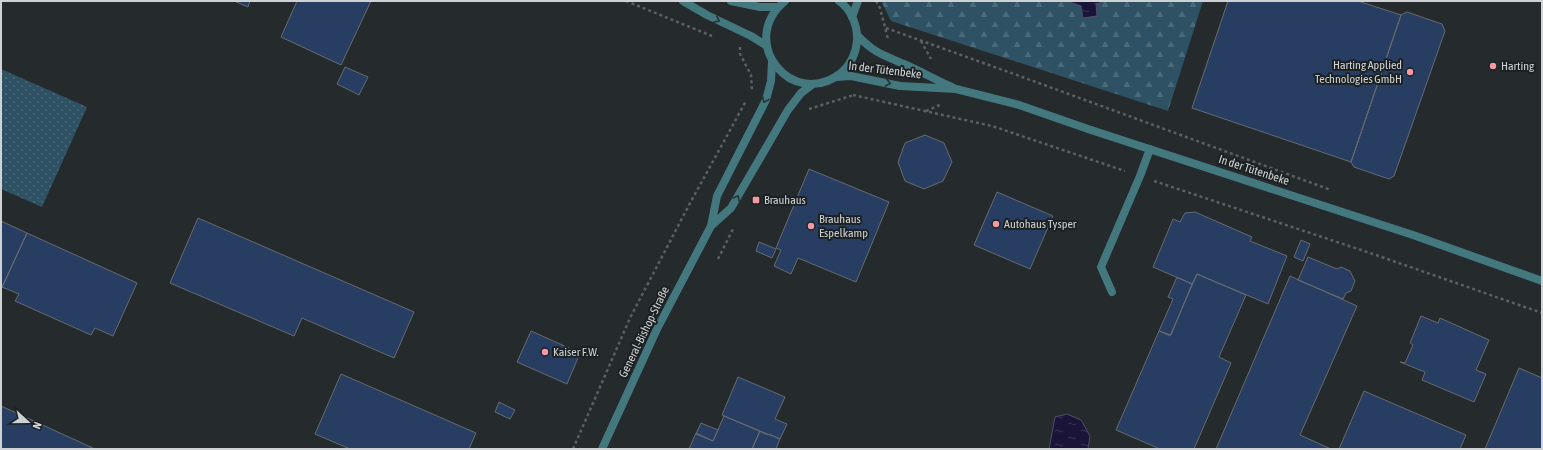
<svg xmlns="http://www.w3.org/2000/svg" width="1543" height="450" font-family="'Asap Condensed',sans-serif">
<defs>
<pattern id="grass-dots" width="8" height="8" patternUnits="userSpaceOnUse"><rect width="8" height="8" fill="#2e5264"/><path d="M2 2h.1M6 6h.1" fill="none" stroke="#4b6a79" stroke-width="1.8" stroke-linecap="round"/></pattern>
<pattern id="forest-firs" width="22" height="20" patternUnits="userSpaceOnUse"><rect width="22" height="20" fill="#2e5264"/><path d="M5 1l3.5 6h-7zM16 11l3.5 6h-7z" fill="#4b6a79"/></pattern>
<pattern id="water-ripples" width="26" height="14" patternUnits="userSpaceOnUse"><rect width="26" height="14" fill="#1a1439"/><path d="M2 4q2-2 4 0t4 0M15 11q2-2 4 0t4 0" fill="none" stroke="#3a3555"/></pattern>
</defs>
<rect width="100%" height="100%" fill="#252a2d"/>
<path fill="url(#grass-dots)" d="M 1,69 L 87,107 L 42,207 L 1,189 Z"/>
<path fill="url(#forest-firs)" d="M 881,1 L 1067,1 L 1081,6 L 1083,18 L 1096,4 L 1106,1 L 1203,1 L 1168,111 L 891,21 Z"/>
<path fill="url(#water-ripples)" stroke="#504d68" d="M 1067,1 L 1106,1 L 1096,4 L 1097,16 L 1083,18 L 1081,6 Z
M 1067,414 L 1081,420 L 1090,436 L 1088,449 L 1049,449 L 1055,417 Z"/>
<path fill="#273e62" stroke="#676b6f" d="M 234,1 L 250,1 L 248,7 Z
M 297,1 L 371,1 L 341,65 L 281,37 Z
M 1228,1 L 1358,1 L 1401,15 L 1351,162 L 1192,108 Z
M 1407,12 L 1442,24 L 1445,31 L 1394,176 L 1389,179 L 1354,167 L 1351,162 L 1401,15 Z
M 345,67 L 368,77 L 359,95 L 337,84 Z
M 925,135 L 944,143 L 952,162 L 943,181 L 924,189 L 905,181 L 898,162 L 905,143 Z
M 809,169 L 889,202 L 856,282 L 798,258 L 791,274 L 774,266 L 781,250 L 776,248 Z
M 997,192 L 1053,216 L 1030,269 L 974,245 Z
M 1195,212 L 1252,237 L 1250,241 L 1287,256 L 1268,304 L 1197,274 L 1192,284 L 1153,267 L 1173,219 L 1180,222 L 1185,213 Z
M 198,218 L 414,312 L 394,358 L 302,318 L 294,336 L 170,283 Z
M 1,221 L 27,233 L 1,290 Z
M 27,233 L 137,283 L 113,336 L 95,328 L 91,335 L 15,301 L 19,294 L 2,287 Z
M 1301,240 L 1310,244 L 1303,261 L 1294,257 Z
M 759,242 L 776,249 L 772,258 L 756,251 Z
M 1308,257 L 1337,269 L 1341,267 L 1350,271 L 1355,281 L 1351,291 L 1346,293 L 1343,299 L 1298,280 Z
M 1197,274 L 1246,295 L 1219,357 L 1231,363 L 1194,449 L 1160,449 L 1116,430 L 1159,331 L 1170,336 Z
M 1290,276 L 1357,306 L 1300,435 L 1331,449 L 1216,449 Z
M 1177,277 L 1192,284 L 1171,335 L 1159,331 L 1173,299 L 1168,297 Z
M 1421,316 L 1438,323 L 1440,318 L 1489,340 L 1476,370 L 1486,374 L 1474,402 L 1422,380 L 1425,372 L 1400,362 L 1405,363 L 1413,345 L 1410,343 Z
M 531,331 L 580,353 L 567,384 L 517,362 Z
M 1519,368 L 1542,378 L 1542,449 L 1485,449 Z
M 341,374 L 476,433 L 469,449 L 350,449 L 315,434 Z
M 738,377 L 785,397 L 775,419 L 787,424 L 780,439 L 769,434 L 768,435 L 722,415 Z
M 1364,391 L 1466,435 L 1460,449 L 1339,449 Z
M 499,402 L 515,410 L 510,419 L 495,412 Z
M 1,406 L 95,449 L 1,449 Z
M 724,416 L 760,431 L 752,449 L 689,449 L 696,433 L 713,441 Z
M 701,423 L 718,430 L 713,441 L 696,434 Z
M 760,431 L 780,439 L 776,449 L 752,449 Z"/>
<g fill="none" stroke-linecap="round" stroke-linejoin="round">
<path stroke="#5c6063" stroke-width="2.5" stroke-dasharray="3 3" stroke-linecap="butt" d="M 626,1 L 712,36
M 876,1 L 880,8 L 888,39
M 886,28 L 1014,74 L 1331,190
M 921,41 L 931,59
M 740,47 L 740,54 L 751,75 L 752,90
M 853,95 L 992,126 L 1125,171
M 809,109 L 854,95
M 926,111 L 942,104
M 1154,181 L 1373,254 L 1542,313
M 718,259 L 734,227
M 573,449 L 630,318 L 689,205 L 746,101"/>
<path stroke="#43797e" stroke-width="8" d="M 1112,292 L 1101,267 L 1140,176 L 1150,149"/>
<path stroke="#43797e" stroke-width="8" d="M 683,1 L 707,15 L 751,36 L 767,46
M 731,1 L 760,7 L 778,7
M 785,1 C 736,42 793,111 841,73 C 850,65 856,53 857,41 C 858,26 851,9 839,1
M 852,17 L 858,1
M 857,35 C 874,53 883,55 904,64 C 920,71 936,80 952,87
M 836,77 L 851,76 L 900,86 L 956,89 L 1019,105 L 1091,130 L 1413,235 L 1542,281
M 711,226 L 731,208 L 788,110 L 801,93 L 813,84
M 602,449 L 657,329 L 711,226 L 717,196 L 766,100 L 771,81 L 772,62"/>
</g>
<defs><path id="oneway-chevron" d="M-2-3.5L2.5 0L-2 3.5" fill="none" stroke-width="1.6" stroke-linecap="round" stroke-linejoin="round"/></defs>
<g stroke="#243335">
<use href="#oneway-chevron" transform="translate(717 20) rotate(25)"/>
<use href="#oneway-chevron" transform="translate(888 83) rotate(13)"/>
<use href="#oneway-chevron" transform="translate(765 100) rotate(112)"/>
<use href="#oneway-chevron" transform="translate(737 198) rotate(-60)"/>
</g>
<g fill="#f49aa4" stroke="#1c2123" stroke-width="1.5">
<circle cx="1493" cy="66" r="4"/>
<circle cx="1410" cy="72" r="4"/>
<rect x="752" y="196" width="8" height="8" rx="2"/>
<circle cx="996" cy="224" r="4"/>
<circle cx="811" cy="226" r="4"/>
<circle cx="545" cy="352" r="4"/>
</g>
<g text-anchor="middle" stroke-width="4" stroke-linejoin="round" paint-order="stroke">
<g font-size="12" fill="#cfd2d4" stroke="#1c2123" text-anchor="start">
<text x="1402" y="69" text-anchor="end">Harting Applied<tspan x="1402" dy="14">Technologies GmbH</tspan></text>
<text x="1501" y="70">Harting</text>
<text x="764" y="204">Brauhaus</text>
<text x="819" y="223">Brauhaus<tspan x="819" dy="14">Espelkamp</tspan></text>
<text x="1004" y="228">Autohaus Tysper</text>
<text x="553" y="356">Kaiser F.W.</text>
</g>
<g font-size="12" fill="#cfd2d4" stroke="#1c2123">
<text transform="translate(885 70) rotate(7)" y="4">In der Tütenbeke</text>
<text transform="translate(1254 170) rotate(18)" y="4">In der Tütenbeke</text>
<text transform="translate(644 332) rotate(-64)" y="4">General-Bishop-Straße</text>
</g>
</g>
<rect width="1543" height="450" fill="none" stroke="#cfd2d4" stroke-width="4"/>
<g transform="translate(28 422) rotate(111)" stroke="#1c2123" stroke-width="3" paint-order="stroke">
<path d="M0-3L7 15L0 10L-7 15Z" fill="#cfd2d4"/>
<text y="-6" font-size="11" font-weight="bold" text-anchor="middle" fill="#cfd2d4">N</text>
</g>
</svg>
